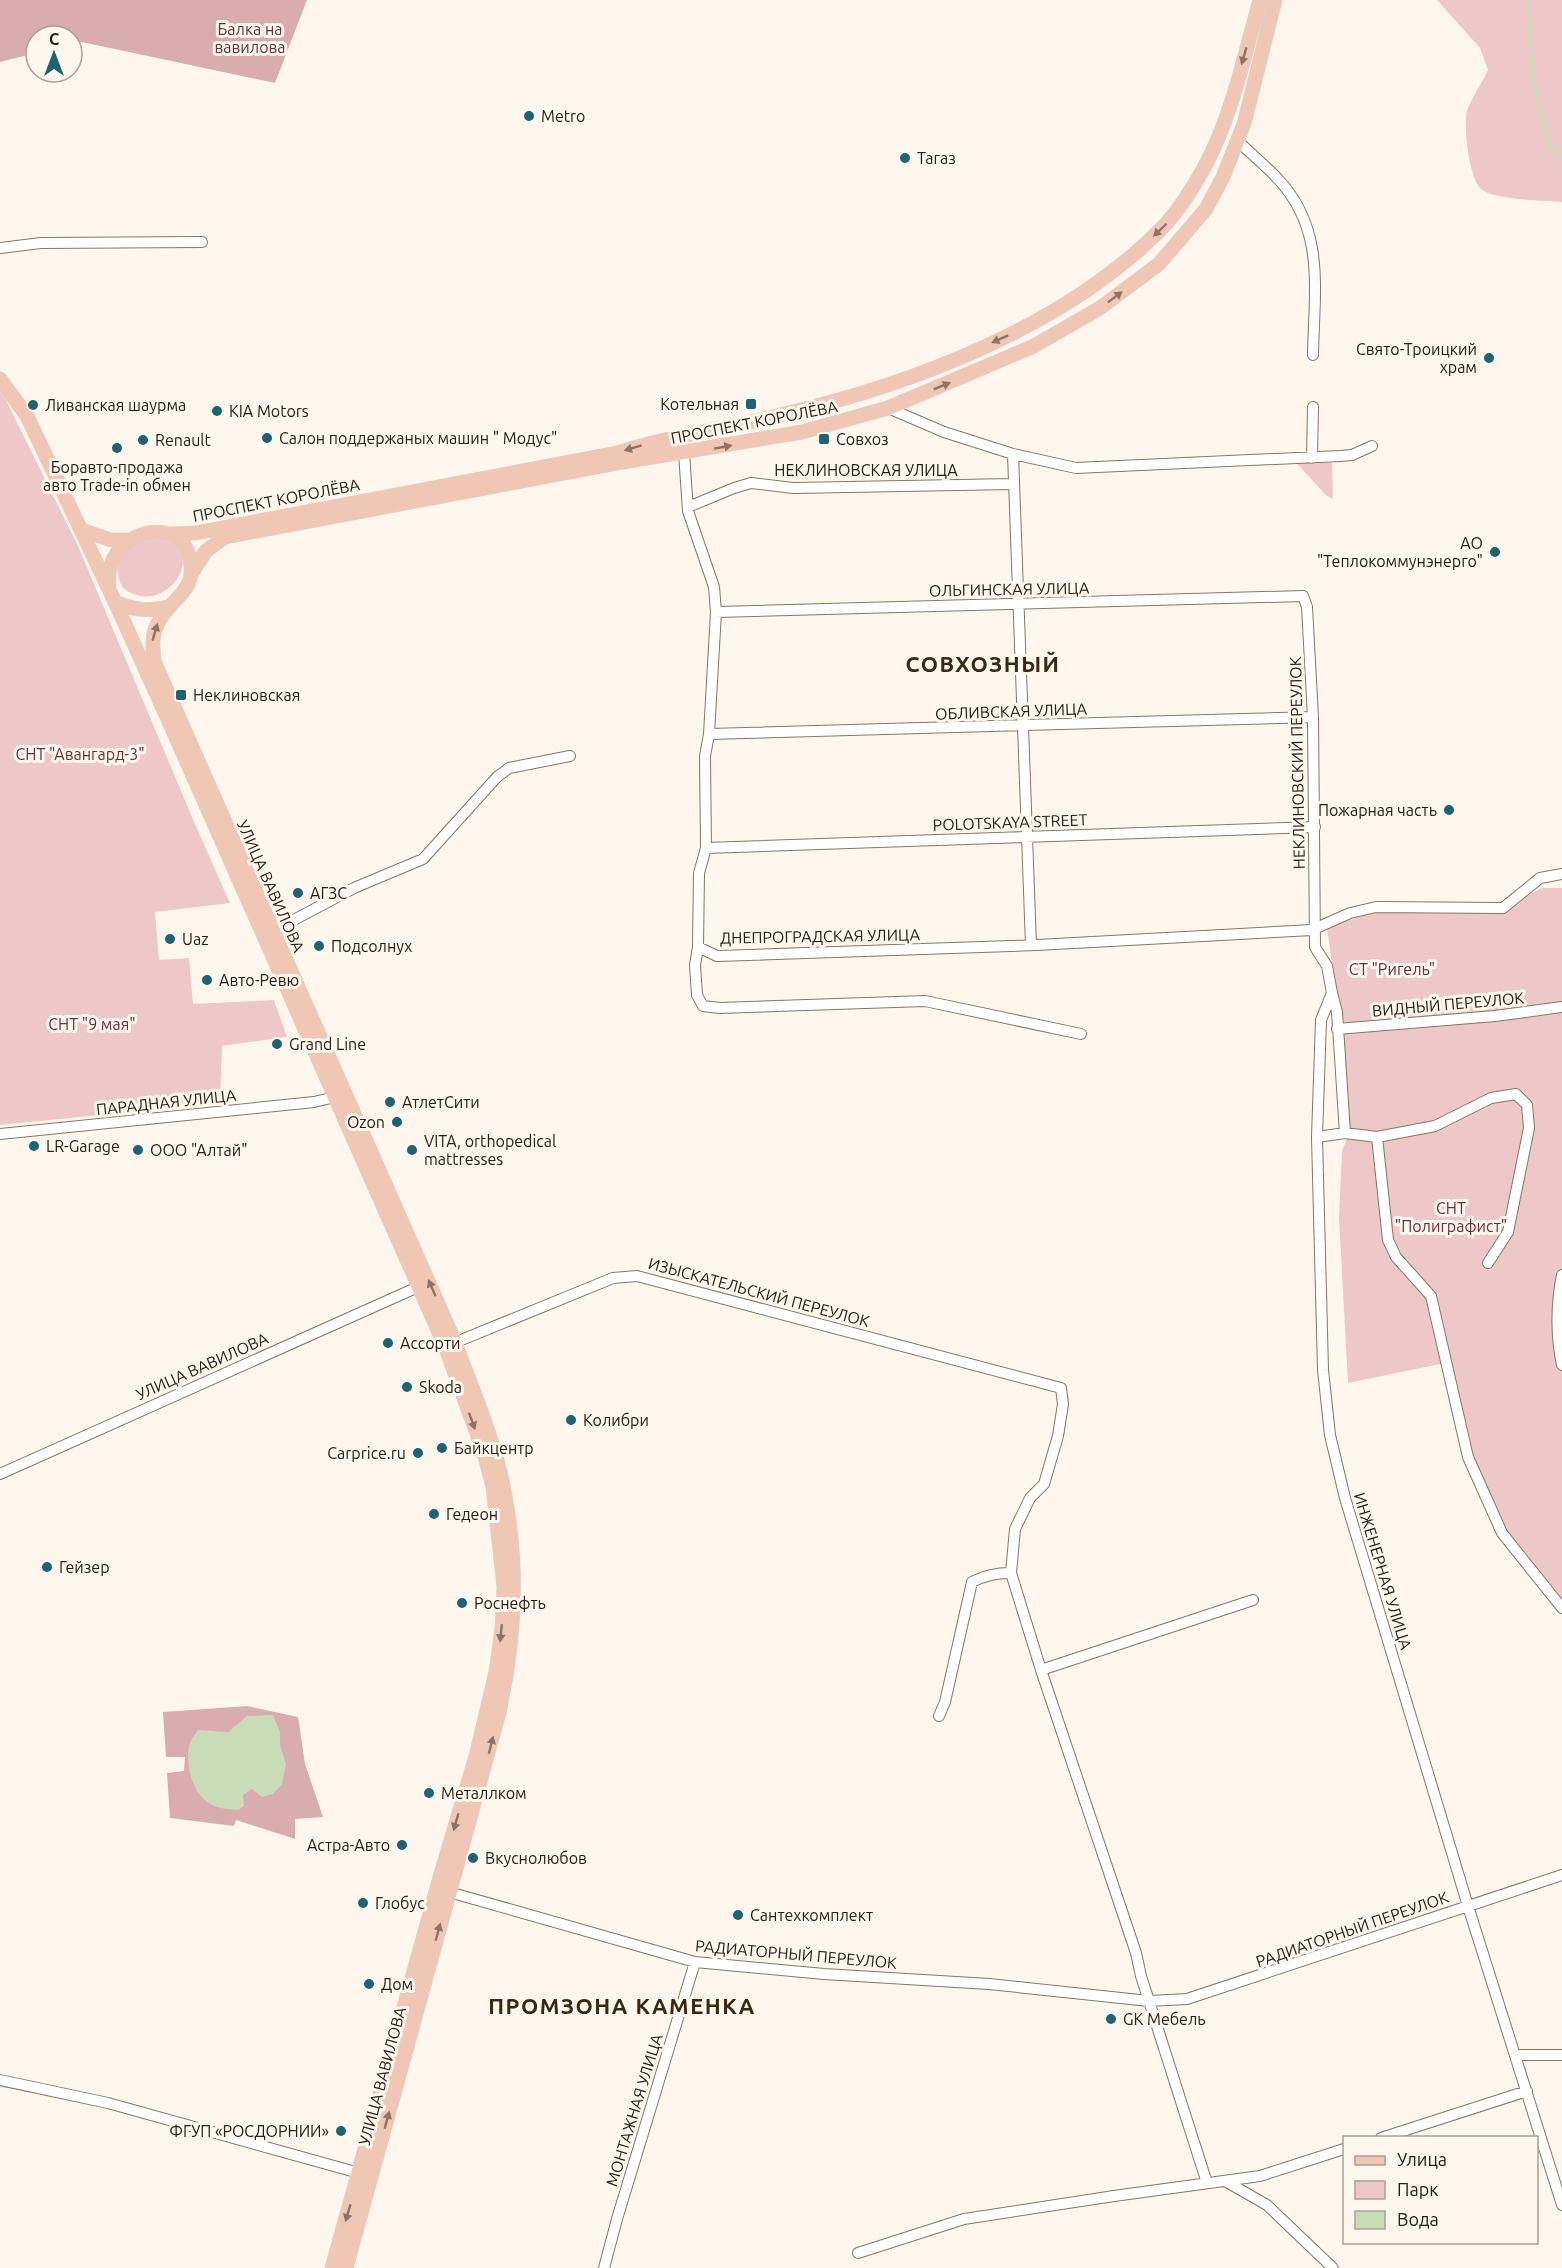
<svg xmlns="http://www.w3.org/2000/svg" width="1562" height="2268" font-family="Ubuntu,sans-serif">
<rect width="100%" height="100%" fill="#fff7ed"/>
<path fill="#eec8c9" d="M 1437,0 L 1562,0 L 1562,202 C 1546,201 1491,200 1480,188 C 1469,176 1463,126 1467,111 C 1472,97 1482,83 1488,70 L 1480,48 Z
M 0,391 L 6,400 L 78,546 L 195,824 L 230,903 L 155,912 L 159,960 L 189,958 L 193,1004 L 274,1000 L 287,1037 L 222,1046 L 220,1103 L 0,1125 Z
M 1296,463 L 1332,463 L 1333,499 L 1327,496 Z
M 158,539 C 210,548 170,612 131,593 C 111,584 116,557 131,546 C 139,541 149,539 158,539 Z
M 1542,888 L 1562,888 L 1562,1610 L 1499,1531 L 1474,1479 L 1445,1363 L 1348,1383 L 1339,1218 L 1342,1151 L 1350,1131 L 1341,1031 L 1327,927 L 1378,911 L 1503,908 Z"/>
<path fill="#d9acad" d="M 0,0 L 307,0 L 275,83 L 77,41 L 72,43 L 72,36 L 36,36 L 36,53 L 0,62 Z
M 247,1706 L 298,1717 L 305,1764 L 323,1817 L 295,1819 L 295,1839 L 236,1820 L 234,1826 L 170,1818 L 167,1773 L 184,1771 L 185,1757 L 166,1757 L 163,1712 Z"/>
<path fill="#c9ddb9" d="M 273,1715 L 280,1732 L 280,1746 L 286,1764 L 282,1784 L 273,1794 L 262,1797 L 252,1789 L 243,1795 L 244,1806 L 238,1810 C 228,1809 216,1809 207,1802 C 191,1789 186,1765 189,1746 C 190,1740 195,1735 198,1730 L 228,1732 L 247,1716 Z"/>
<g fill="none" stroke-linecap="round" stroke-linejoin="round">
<path stroke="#c9ddb9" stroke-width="3" d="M 1528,0 L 1532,76 L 1548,141 L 1562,161"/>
<g stroke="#877661" stroke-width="12">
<path id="minor" d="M 1238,141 C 1251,154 1266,166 1278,179 C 1326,230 1314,291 1313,355
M 0,248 L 41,243 L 202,242
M 888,408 L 944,432 L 1013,454 L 1076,468 L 1340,456 L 1352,455 L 1372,446
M 684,453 L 688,511 L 714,587 L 716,612 L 709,734 L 705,756 L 706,848 L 699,873 L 698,947 L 695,965 L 697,995 L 703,1006 L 720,1008 L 925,1001 L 1081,1034
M 1013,454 L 1031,945
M 1312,458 L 1313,407
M 688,507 L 734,488 L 751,483 L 793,488 L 1013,484
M 716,612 L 1303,596 L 1307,607 L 1313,717 L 1315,947 L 1327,966 L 1332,993 L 1321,1020 L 1317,1137 L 1323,1370 L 1330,1435 L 1345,1498 L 1468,1906 L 1562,2205
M 709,734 L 1313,717
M 706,848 L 1315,827
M 273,931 L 354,888 L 423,859 L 497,777 L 509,768 L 570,756
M 698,947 L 717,956 L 1037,945 L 1312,930 L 1350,913 L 1376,907 L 1503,908 L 1540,878 L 1562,874
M 1332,993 L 1337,1012 L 1345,1133
M 1337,1029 L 1495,1016 L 1562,1007
M 0,1134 L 314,1102 L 335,1097
M 1317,1137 L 1345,1133 L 1377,1137 L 1435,1126 L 1491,1098 L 1516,1094 L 1527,1105 L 1529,1128 L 1508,1232 L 1488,1263
M 1377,1137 L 1388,1240 L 1396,1257 L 1431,1296 L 1468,1457 L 1502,1533 L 1562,1608
M 1562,1275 C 1556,1305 1556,1336 1562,1365
M 449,1345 L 613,1278 L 637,1276 L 1061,1388 L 1063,1404 L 1058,1436 L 1044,1484 L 1030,1498 L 1015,1529 L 1011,1573 L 1041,1670 L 1136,1953 L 1141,1976 L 1207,2183
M 0,1474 L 418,1287
M 1041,1670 L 1253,1600
M 939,1716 L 945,1702 L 972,1582 C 985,1575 997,1573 1011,1573
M 442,1890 L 695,1962 L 824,1974 L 989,1984 L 1149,2001 L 1187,1999 L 1562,1875
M 1515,2055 L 1562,2055
M 0,2080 L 108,2103 L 359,2173
M 1381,2138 L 1527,2091
M 1225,2181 L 1267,2205 L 1333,2268
M 858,2253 L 964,2219 L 1114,2196 L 1260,2176 L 1344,2149
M 604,2268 L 617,2219 L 695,1962"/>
</g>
<g stroke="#d8d7d5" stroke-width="15">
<path id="major" d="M 0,379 L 27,416 L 115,602 L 171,726 L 445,1346 L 484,1453 L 493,1487 L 504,1587 L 502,1628 L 496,1672 L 476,1756 L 440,1877 L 332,2268
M 82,530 L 111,540 L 128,540
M 169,534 L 196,533 L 617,453 C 669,436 723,429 776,416 C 912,385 1068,326 1166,224 C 1180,208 1194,186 1204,168 C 1232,116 1244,57 1260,0
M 192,573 L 206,551 L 225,537 L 618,463 L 802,432 L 888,408 L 1034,346 L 1100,308 L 1159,264 L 1206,209 L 1223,177 L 1244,124 L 1275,0
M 109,586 C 103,531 180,512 190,559 C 198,593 168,599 157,625 C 151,637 153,648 154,661 L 455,1342 C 472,1389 493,1436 503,1485 C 519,1565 516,1634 499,1713 L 346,2268
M 115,602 C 134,610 149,612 168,607"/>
</g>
<use href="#minor" stroke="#fff" stroke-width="10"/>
<use href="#major" stroke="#f0c7b4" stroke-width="14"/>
</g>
<defs><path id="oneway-solid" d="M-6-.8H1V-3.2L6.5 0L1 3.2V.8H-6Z" transform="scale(1.5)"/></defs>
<g fill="#8b7466">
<use href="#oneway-solid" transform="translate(1244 56) rotate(106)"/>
<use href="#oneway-solid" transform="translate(1160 230) rotate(136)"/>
<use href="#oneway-solid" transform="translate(1115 297) rotate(-37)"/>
<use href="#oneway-solid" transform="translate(1000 339) rotate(156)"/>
<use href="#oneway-solid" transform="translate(942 386) rotate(-22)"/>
<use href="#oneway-solid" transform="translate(723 447) rotate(-10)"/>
<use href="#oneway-solid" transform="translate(633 448) rotate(163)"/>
<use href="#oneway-solid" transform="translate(155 632) rotate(-74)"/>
<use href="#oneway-solid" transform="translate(432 1288) rotate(-114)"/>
<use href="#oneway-solid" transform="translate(472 1421) rotate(70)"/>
<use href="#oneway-solid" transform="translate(501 1633) rotate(96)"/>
<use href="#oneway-solid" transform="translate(491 1745) rotate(-76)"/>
<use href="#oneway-solid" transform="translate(456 1822) rotate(106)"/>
<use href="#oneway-solid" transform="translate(438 1932) rotate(-75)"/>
<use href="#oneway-solid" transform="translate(387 2120) rotate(-75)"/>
<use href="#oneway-solid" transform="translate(348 2213) rotate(106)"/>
</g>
<g fill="#1e6374" stroke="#fff7ed" stroke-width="2">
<circle cx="529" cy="116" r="6"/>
<circle cx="905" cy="158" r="6"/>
<circle cx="1489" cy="358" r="6"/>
<rect x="745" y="398" width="12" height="12" rx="3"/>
<circle cx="33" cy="405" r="6"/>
<circle cx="217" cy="411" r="6"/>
<circle cx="267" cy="438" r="6"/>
<rect x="818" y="433" width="12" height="12" rx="3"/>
<circle cx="143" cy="440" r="6"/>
<circle cx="117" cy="448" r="6"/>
<circle cx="1495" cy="552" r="6"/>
<rect x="175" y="689" width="12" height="12" rx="3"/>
<circle cx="1449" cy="810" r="6"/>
<circle cx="298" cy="893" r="6"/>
<circle cx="170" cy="939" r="6"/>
<circle cx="319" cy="946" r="6"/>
<circle cx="207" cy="980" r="6"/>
<circle cx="277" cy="1044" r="6"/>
<circle cx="390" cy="1102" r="6"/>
<circle cx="397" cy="1122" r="6"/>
<circle cx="34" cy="1146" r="6"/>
<circle cx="138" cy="1150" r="6"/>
<circle cx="412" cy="1150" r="6"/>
<circle cx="388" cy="1343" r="6"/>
<circle cx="407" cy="1387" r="6"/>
<circle cx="571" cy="1420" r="6"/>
<circle cx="442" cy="1448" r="6"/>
<circle cx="418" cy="1453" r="6"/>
<circle cx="434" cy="1514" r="6"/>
<circle cx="47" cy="1567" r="6"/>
<circle cx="462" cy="1603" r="6"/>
<circle cx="429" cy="1793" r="6"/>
<circle cx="402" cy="1845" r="6"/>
<circle cx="473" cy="1858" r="6"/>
<circle cx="363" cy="1903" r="6"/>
<circle cx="738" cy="1915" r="6"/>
<circle cx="369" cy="1984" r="6"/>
<circle cx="1111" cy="2019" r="6"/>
<circle cx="341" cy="2131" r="6"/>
</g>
<g text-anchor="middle" stroke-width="6" stroke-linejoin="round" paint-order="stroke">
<g font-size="16" fill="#6a3035" stroke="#fff7ed">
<text x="250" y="35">Балка на<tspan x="250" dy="18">вавилова</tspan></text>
<text x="80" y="760">СНТ "Авангард-3"</text>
<text x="1392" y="975">СТ "Ригель"</text>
<text x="92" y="1030">СНТ "9 мая"</text>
<text x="1451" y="1214">СНТ<tspan x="1451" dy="18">"Полиграфист"</tspan></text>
</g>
<g font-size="16" fill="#262017" stroke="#fff7ed" text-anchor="start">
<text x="541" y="122">Metro</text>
<text x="917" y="164">Тагаз</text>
<text x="1477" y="355" text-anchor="end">Свято-Троицкий<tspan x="1477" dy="18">храм</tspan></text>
<text x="739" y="410" text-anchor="end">Котельная</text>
<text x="45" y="411">Ливанская шаурма</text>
<text x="229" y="417">KIA Motors</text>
<text x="279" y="444">Салон поддержаных машин " Модус"</text>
<text x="836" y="445">Совхоз</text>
<text x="155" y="446">Renault</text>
<text x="117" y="473" text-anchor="middle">Боравто-продажа<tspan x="117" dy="18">авто Trade-in обмен</tspan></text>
<text x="1483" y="549" text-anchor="end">АО<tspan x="1483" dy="18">"Теплокоммунэнерго"</tspan></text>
<text x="193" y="701">Неклиновская</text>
<text x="1437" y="816" text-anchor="end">Пожарная часть</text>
<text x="310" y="899">АГЗС</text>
<text x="182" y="945">Uaz</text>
<text x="331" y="952">Подсолнух</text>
<text x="219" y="986">Авто-Ревю</text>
<text x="289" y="1050">Grand Line</text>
<text x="402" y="1108">АтлетСити</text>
<text x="385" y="1128" text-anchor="end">Ozon</text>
<text x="424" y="1147">VITA, orthopedical<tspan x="424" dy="18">mattresses</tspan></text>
<text x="46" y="1152">LR-Garage</text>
<text x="150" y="1156">ООО "Алтай"</text>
<text x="400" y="1349">Ассорти</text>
<text x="419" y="1393">Skoda</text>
<text x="583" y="1426">Колибри</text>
<text x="454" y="1454">Байкцентр</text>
<text x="406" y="1459" text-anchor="end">Carprice.ru</text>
<text x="446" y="1520">Гедеон</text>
<text x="59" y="1573">Гейзер</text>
<text x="474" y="1609">Роснефть</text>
<text x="441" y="1799">Металлком</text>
<text x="390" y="1851" text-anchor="end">Астра-Авто</text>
<text x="485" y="1864">Вкуснолюбов</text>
<text x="375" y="1909">Глобус</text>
<text x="750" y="1921">Сантехкомплект</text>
<text x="381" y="1990">Дом</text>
<text x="1123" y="2025">GK Мебель</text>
<text x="329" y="2137" text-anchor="end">ФГУП «РОСДОРНИИ»</text>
</g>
<g font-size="16" fill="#262017" stroke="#fff7ed">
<text transform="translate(754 422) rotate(-11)" y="6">ПРОСПЕКТ КОРОЛЁВА</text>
<text x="866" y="476">НЕКЛИНОВСКАЯ УЛИЦА</text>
<text transform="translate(276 500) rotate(-11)" y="6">ПРОСПЕКТ КОРОЛЁВА</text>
<text transform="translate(1009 589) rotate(-1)" y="6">ОЛЬГИНСКАЯ УЛИЦА</text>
<text transform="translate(1011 711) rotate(-2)" y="6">ОБЛИВСКАЯ УЛИЦА</text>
<text transform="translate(1297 763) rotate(-91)" y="6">НЕКЛИНОВСКИЙ ПЕРЕУЛОК</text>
<text transform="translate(1010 822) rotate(-2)" y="6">POLOTSKAYA STREET</text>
<text transform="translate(271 886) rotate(66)" y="6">УЛИЦА ВАВИЛОВА</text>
<text transform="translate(820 936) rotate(-1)" y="6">ДНЕПРОГРАДСКАЯ УЛИЦА</text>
<text transform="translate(1448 1004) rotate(-5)" y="6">ВИДНЫЙ ПЕРЕУЛОК</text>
<text transform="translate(166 1102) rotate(-6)" y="6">ПАРАДНАЯ УЛИЦА</text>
<text transform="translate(759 1292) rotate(15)" y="6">ИЗЫСКАТЕЛЬСКИЙ ПЕРЕУЛОК</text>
<text transform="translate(202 1366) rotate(-24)" y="6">УЛИЦА ВАВИЛОВА</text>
<text transform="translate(1383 1571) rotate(73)" y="6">ИНЖЕНЕРНАЯ УЛИЦА</text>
<text transform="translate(1352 1929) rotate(-19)" y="6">РАДИАТОРНЫЙ ПЕРЕУЛОК</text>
<text transform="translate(796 1954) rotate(5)" y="6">РАДИАТОРНЫЙ ПЕРЕУЛОК</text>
<text transform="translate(382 2076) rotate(-75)" y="6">УЛИЦА ВАВИЛОВА</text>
<text transform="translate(634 2110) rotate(-73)" y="6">МОНТАЖНАЯ УЛИЦА</text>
</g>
<g font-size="22" font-weight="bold" letter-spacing="1.5" fill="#372916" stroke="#fff7ed">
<text x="983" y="672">СОВХОЗНЫЙ</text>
<text x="622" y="2014">ПРОМЗОНА КАМЕНКА</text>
</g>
</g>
<rect x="1343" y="2136" width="195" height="108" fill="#fff7ed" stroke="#a8a197" stroke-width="1.5"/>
<rect x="1355" y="2156" width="30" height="9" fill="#f0c7b4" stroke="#a8a197" stroke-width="1.5"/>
<text x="1397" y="2166" font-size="18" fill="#262017">Улица</text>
<rect x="1355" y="2181" width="30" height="18" fill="#eec8c9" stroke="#a8a197" stroke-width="1.5"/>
<text x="1397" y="2196" font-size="18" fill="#262017">Парк</text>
<rect x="1355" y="2211" width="30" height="18" fill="#c9ddb9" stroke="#a8a197" stroke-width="1.5"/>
<text x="1397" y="2226" font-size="18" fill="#262017">Вода</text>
<g transform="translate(54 54)"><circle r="28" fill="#fff7ed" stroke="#a8a197" stroke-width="1.5"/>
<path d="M0-4.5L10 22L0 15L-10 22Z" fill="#1e6374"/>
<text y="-9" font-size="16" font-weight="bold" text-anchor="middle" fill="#262017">С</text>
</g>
</svg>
